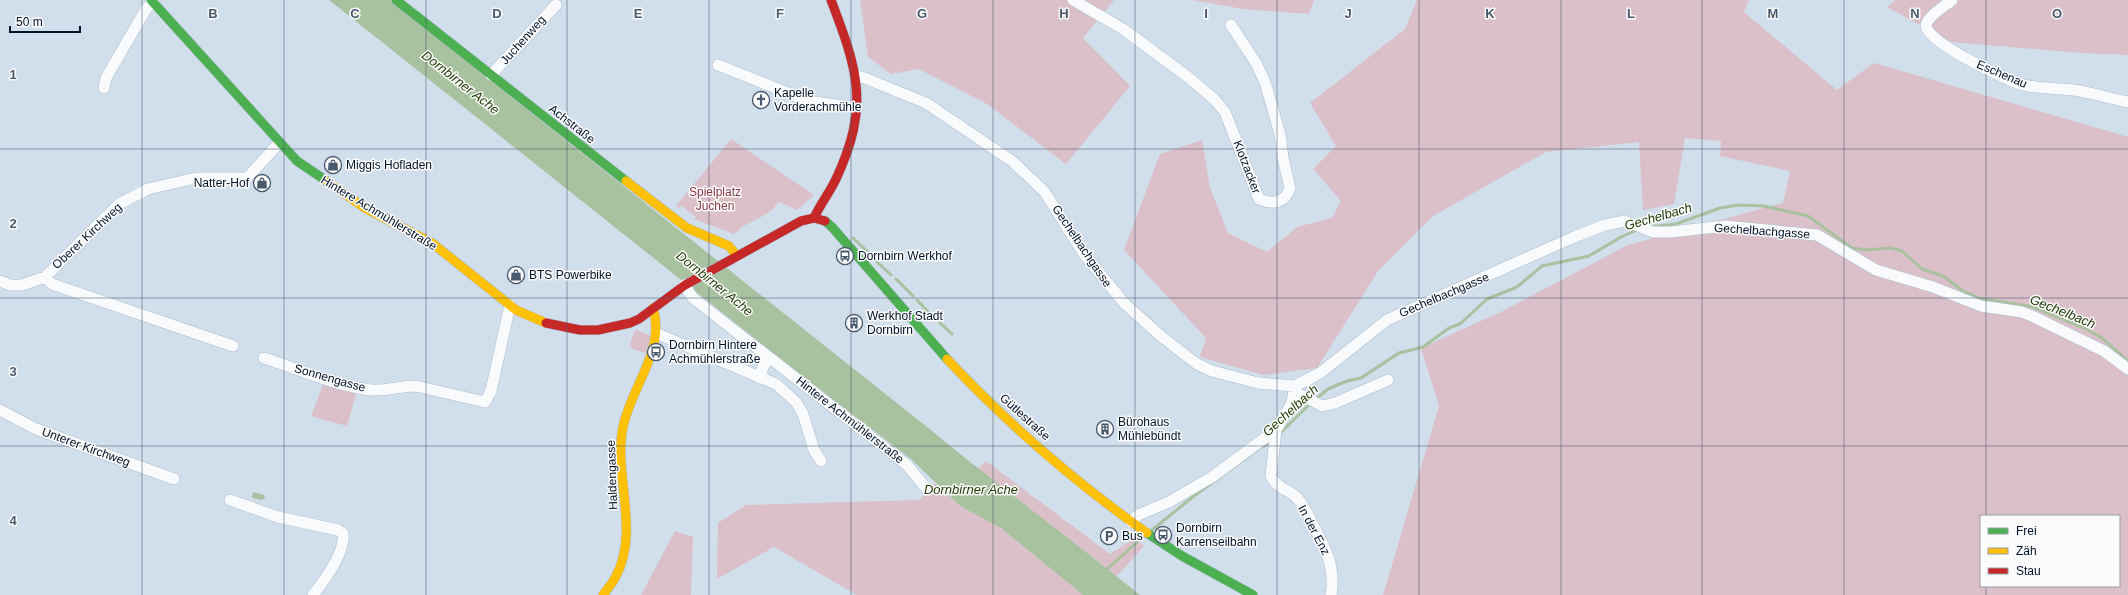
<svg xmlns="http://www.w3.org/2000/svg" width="2128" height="595" font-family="Arial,sans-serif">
<rect width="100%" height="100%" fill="#d1deeb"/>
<path fill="#dbc0c9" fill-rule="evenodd" d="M 860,0 L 1114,0 L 1083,38 L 1130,86 L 1066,164 L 987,104 L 919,69 L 891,74 L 868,57 Z
M 1192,0 L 1314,0 L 1309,14 L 1243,9 Z
M 1417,0 L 1749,0 L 1744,12 L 1837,90 L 1874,63 L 2128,137 L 2128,595 L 1383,595 L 1439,406 L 1421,348 L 1501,312 L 1628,245 L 1783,203 L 1790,171 L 1720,156 L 1721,141 L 1685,138 L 1674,204 L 1643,210 L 1639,142 L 1546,152 L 1433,216 L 1378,271 L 1317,368 L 1264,375 L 1200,357 L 1206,338 L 1124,250 L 1160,154 L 1202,140 L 1210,188 L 1228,233 L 1267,252 L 1297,227 L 1332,218 L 1341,201 L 1313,169 L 1336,146 L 1310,103 L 1405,29 ZM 1981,516 L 2119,516 L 2119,586 L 1981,586 Z
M 1896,0 L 2128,0 L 2128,55 L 2082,53 L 1951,42 L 1887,7 Z
M 731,139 L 814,195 L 797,210 L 779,202 C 764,221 750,218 734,234 L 694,219 L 696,217 L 682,206 L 679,208 L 676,206 Z
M 637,330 L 651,336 L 646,353 L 633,349 L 630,345 L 634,332 Z
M 324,382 L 357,391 L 347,426 L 311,416 Z
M 986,461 L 1110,554 L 1134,539 L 1144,546 L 1117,576 L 978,469 Z
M 935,483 L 960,506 L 1001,528 L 1083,595 L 857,595 L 774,547 L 717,579 L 718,523 L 746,505 L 919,500 Z
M 675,531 L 693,537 L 691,595 L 641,595 Z"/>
<path fill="#a8c19f" d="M 329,0 L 389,0 L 927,427 C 997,485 1070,538 1140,595 L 1083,595 L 1001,528 L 960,506 L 911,459 L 797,372 Z
M 253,492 L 264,495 L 265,498 L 262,500 L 252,498 Z"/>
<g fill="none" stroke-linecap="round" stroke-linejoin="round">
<path stroke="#a8c19f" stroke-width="3" d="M 1648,227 L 1676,224 L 1720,208 L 1739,205 L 1764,206 L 1808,216 L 1852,248 L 1866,250 L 1890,248 L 1902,251 L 1922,269 L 1943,276 L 1963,291 L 1979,298 L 2033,307 L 2084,328 L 2102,338 L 2128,361
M 853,238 L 872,256
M 875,260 L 891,275
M 896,279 L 913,296
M 917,300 L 936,320
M 940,323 L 952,334
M 1316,399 L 1328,389 L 1347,381 L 1361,378 L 1399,353 L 1423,347 L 1449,328 L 1460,324 L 1487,299 L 1517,287 L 1542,266 L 1589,256 L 1621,237 L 1637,230
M 1279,434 L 1311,403
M 1262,447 L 1272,440
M 1152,530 L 1194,496 L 1257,450
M 1105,571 L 1144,536"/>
<g stroke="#acbdce" stroke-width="12">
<path id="street" d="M 1073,0 L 1123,29 L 1188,77 L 1214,99 L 1225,112 L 1259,199 C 1273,205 1285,203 1290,188 L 1283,158 L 1280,134 L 1265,82 L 1256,63 L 1231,25
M 1952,0 C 1945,6 1928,16 1926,25 C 1924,41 2005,79 2020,84 C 2039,90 2060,87 2080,91 C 2096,94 2112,99 2128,102
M 718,65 L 808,101 L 857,108
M 491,75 L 556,5
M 856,77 L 862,77 L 926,103 L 1012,161 L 1044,191 L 1084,254 L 1125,304 L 1162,337 L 1197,364 L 1212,371 L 1258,383 L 1295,386 L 1320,373 L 1387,320 L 1574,237 L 1605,225 L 1625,221 L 1653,232 L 1671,232 L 1725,226 L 1817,235 L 1876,270 L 1933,287 L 1981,306 L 2022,312 L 2034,317 L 2104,351 L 2128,369
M 104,88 L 106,78 L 146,9 L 153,2
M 45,277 L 52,284 L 233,346
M 0,281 L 10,285 L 22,285 L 45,277 L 119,204 L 148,189 L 196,178 L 247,178 L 279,143
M 684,285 L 693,298 L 907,465 L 926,488
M 658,334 L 776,384 L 796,402 L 803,414 L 814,450 L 821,461
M 264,358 C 298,369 336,386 371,390 C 387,391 400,386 416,386 L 485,402 L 491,391 L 510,305
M 759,378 L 763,367 L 769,357
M 1294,394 L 1301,395 L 1322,406 L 1335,403 L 1388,380
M 0,410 L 36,429 L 174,479
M 1276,430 L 1271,476 C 1276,488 1290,490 1298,499 C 1304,506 1308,515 1312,523 C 1325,547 1336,567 1331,595
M 230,500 L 278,517 L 338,530 L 343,533 C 346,551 324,581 313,595
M 1131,522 L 1138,515 L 1169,502 L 1212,477 L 1276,430 L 1292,403 L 1295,386"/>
</g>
<g stroke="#acbdce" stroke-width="10">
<path id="fast" d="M 151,0 L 297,161 L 328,182
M 396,0 L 626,181
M 825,221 L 832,227 L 947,359
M 1147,533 L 1182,556 L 1253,595"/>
</g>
<g stroke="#acbdce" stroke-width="10">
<path id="slow" d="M 626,181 L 687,228 L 729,246 L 737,256
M 328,182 L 365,208 L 432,243 L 516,310 L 546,323
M 947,359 C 1007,423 1075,482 1147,533
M 603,595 C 607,589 612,584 615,578 C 641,532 613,475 623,427 C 631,387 666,350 653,308"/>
</g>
<g stroke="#acbdce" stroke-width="10">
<path id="jam" d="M 815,216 C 821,203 830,192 836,179 C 870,106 858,71 831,0
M 546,323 L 580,330 L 598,330 L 630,323 L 639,319 L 685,285 L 801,221 L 814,218 L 825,221"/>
</g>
<use href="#street" stroke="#f8fafc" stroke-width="11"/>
<use href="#fast" stroke="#4caf50" stroke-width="9"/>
<use href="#slow" stroke="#ffc107" stroke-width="9"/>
<use href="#jam" stroke="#c62828" stroke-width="9"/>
</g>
<path fill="none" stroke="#4a5a6e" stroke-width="1" stroke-opacity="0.55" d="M 142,0 L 142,595M 284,0 L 284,595M 426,0 L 426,595M 567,0 L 567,595M 709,0 L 709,595M 851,0 L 851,595M 993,0 L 993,595M 1135,0 L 1135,595M 1277,0 L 1277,595M 1419,0 L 1419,595M 1561,0 L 1561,595M 1702,0 L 1702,595M 1844,0 L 1844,595M 1986,0 L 1986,516M 0,149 L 2128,149M 0,298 L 2128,298M 0,446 L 2128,446M 1986,586 L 1986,595"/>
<defs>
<g id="church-ring" transform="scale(0.9)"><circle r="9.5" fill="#fbfbfb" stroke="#4a5a6e" stroke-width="1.5"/><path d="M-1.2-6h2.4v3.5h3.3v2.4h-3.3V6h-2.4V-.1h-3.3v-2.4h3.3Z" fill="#4a5a6e"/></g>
<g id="shop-ring" transform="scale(0.9)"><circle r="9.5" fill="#fbfbfb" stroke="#4a5a6e" stroke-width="1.5"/><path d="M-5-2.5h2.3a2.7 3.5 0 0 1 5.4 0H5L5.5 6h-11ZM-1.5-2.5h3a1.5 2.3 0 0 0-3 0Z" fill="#4a5a6e"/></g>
<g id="bus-ring" transform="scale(0.9)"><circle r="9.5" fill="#fbfbfb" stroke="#4a5a6e" stroke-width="1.5"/><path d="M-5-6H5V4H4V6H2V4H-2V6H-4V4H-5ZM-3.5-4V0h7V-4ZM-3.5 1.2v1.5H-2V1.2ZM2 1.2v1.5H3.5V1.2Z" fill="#4a5a6e"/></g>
<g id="building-ring" transform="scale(0.9)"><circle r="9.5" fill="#fbfbfb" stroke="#4a5a6e" stroke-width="1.5"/><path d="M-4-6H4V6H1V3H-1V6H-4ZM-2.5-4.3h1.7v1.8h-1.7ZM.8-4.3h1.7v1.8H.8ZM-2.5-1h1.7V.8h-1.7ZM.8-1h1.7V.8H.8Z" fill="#4a5a6e"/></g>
<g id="parking-ring" transform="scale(0.9)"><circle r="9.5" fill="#fbfbfb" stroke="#4a5a6e" stroke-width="1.5"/><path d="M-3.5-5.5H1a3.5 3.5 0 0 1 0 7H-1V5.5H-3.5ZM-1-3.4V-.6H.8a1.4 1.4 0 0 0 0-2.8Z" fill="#4a5a6e"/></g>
</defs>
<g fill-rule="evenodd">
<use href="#church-ring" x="761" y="100"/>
<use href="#shop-ring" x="333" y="165"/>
<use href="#shop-ring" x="262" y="183"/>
<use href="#bus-ring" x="845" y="256"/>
<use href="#shop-ring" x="516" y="275"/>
<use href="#building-ring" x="854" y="323"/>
<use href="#bus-ring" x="656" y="352"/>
<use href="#building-ring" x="1105" y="429"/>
<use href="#bus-ring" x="1163" y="535"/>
<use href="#parking-ring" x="1109" y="536"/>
</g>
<g text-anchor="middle" stroke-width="3" stroke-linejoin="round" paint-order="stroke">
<g font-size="12" fill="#01132a" stroke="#fbfbfb">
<text transform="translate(523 40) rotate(-48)" y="4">Juchenweg</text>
<text transform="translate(2002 74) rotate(23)" y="4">Eschenau</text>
<text transform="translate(572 124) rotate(38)" y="4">Achstraße</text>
<text transform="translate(1247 167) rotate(69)" y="4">Klotzacker</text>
<text transform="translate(379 213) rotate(31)" y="4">Hintere Achmühlerstraße</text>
<text transform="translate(1762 231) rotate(4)" y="4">Gechelbachgasse</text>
<text transform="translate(87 236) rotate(-43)" y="4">Oberer Kirchweg</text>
<text transform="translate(1082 246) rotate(56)" y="4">Gechelbachgasse</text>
<text transform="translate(1444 295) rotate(-23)" y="4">Gechelbachgasse</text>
<text transform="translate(330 378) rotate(16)" y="4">Sonnengasse</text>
<text transform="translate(1025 417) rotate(42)" y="4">Gütlestraße</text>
<text transform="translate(850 420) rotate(38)" y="4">Hintere Achmühlerstraße</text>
<text transform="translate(86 447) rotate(20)" y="4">Unterer Kirchweg</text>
<text transform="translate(612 475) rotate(-92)" y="4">Haldengasse</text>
<text transform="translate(1314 530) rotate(62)" y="4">In der Enz</text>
</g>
<g font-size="12" fill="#01132a" stroke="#fbfbfb" text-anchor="start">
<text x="774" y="97">Kapelle<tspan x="774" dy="14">Vorderachmühle</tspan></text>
<text x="346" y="169">Miggis Hofladen</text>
<text x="249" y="187" text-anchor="end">Natter-Hof</text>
<text x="858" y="260">Dornbirn Werkhof</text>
<text x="529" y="279">BTS Powerbike</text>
<text x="867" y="320">Werkhof Stadt<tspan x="867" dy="14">Dornbirn</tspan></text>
<text x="669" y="349">Dornbirn Hintere<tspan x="669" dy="14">Achmühlerstraße</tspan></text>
<text x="1118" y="426">Bürohaus<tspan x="1118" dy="14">Mühlebündt</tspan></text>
<text x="1176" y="532">Dornbirn<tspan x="1176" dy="14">Karrenseilbahn</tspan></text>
<text x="1122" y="540">Bus</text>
</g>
<g font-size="12" fill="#8a3947" stroke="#fbfbfb">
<text x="715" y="196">Spielplatz<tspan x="715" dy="14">Juchen</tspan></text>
</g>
<g font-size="13" font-style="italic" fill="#1e3800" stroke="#fbfbfb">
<text transform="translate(461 82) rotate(38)" y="5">Dornbirner Ache</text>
<text transform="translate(1658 216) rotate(-16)" y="5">Gechelbach</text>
<text transform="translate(715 283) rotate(39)" y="5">Dornbirner Ache</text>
<text transform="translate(2063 311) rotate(22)" y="5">Gechelbach</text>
<text transform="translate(1290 410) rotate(-42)" y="5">Gechelbach</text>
<text x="971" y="494">Dornbirner Ache</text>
</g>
</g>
<g font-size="13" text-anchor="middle" font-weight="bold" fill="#4a5a6e" stroke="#fbfbfb" stroke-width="3" stroke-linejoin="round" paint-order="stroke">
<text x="213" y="18">B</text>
<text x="355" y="18">C</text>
<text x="497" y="18">D</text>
<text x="638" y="18">E</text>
<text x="780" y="18">F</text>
<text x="922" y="18">G</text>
<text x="1064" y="18">H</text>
<text x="1206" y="18">I</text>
<text x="1348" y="18">J</text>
<text x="1490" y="18">K</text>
<text x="1631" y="18">L</text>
<text x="1773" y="18">M</text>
<text x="1915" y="18">N</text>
<text x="2057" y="18">O</text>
<text x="13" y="79">1</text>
<text x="13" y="228">2</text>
<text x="13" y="376">3</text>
<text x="13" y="525">4</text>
</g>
<rect x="1980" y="515" width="140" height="72" fill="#fbfbfb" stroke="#979ea7"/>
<rect x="1988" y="528" width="20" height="6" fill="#4caf50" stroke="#979ea7"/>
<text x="2016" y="535" font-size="12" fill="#01132a">Frei</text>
<rect x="1988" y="548" width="20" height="6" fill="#ffc107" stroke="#979ea7"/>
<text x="2016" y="555" font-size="12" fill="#01132a">Zäh</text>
<rect x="1988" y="568" width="20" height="6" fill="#c62828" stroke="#979ea7"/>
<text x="2016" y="575" font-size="12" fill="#01132a">Stau</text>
<path d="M10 26v6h70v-6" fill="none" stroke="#01132a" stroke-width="2"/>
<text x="16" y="26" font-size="12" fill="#01132a" stroke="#fbfbfb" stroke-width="3" paint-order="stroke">50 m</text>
</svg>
